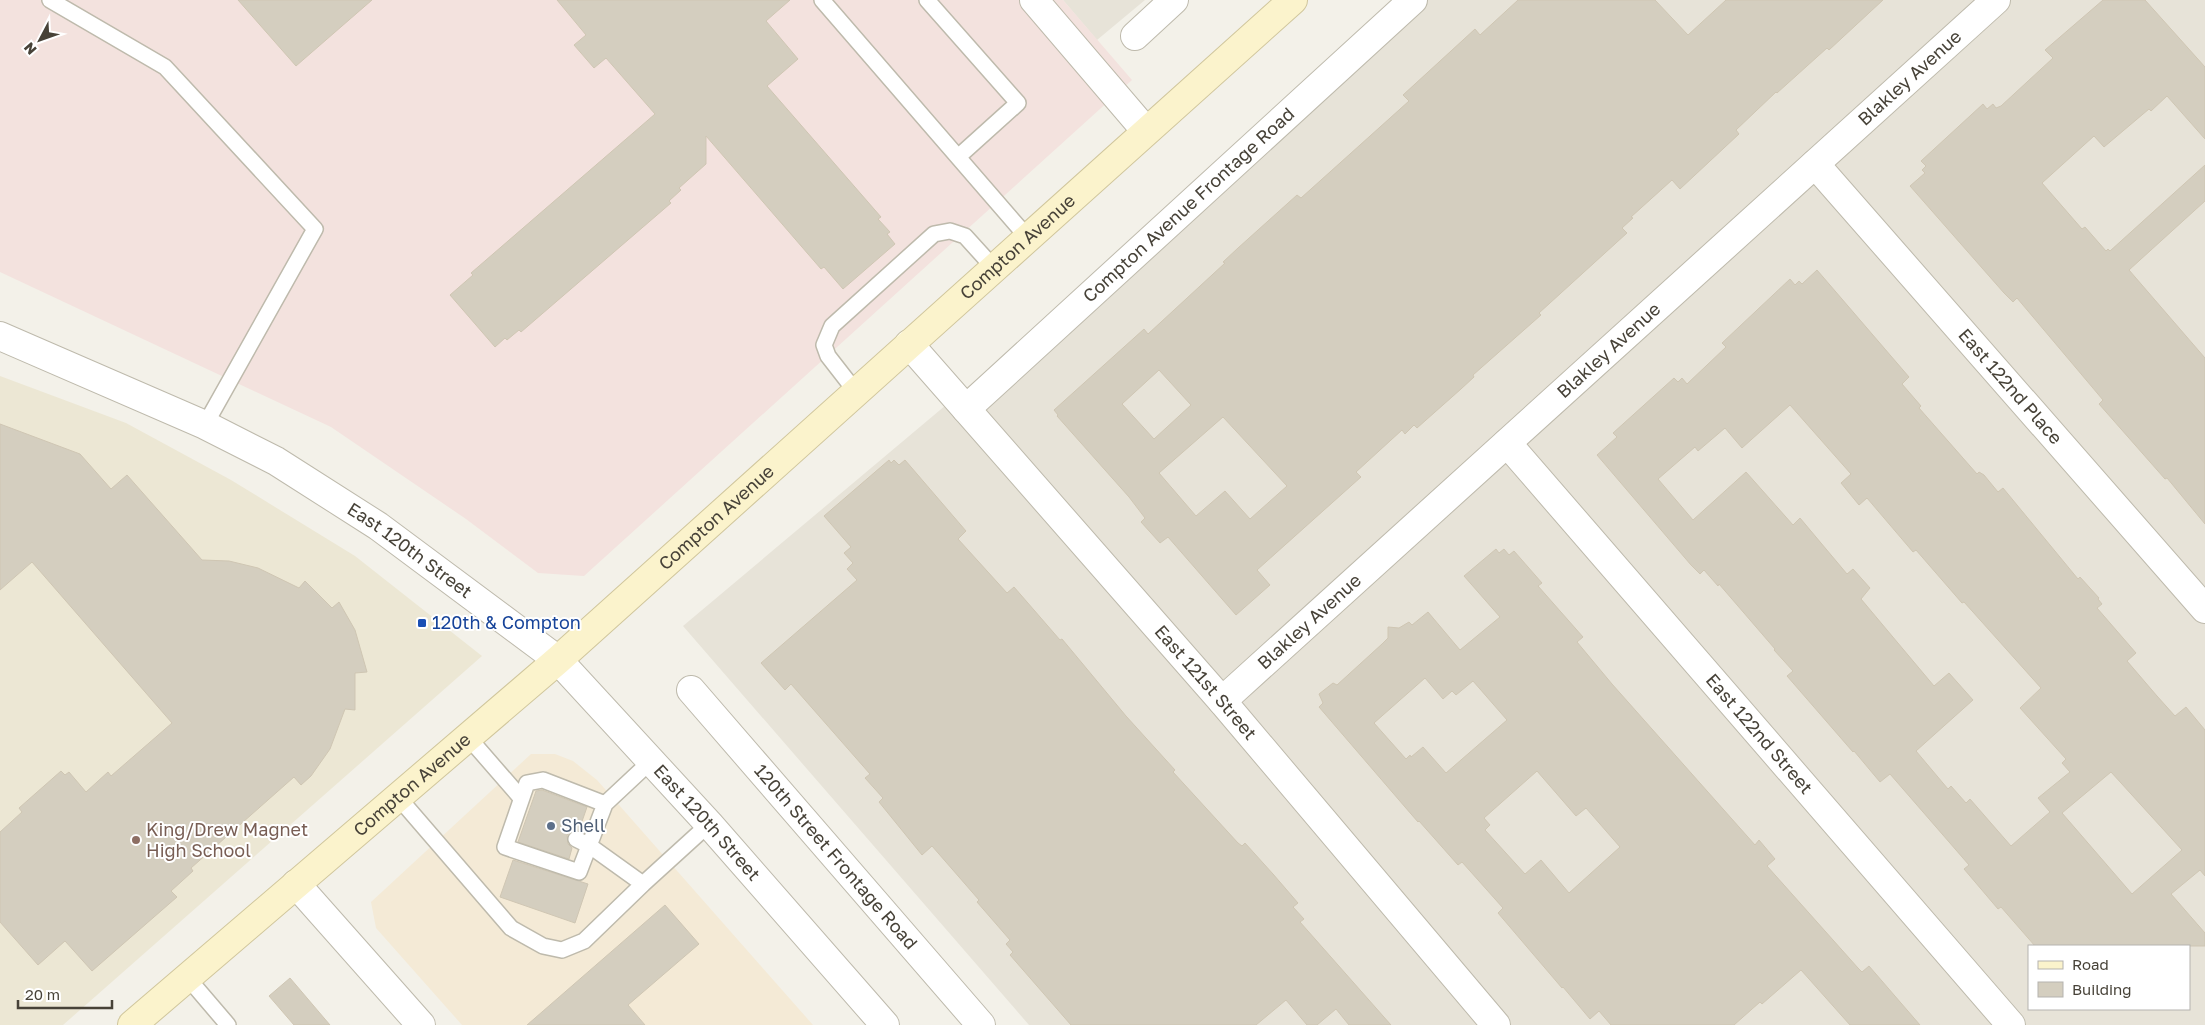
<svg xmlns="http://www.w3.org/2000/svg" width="2205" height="1025" font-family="'Golos Text',sans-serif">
<rect width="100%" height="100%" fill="#f3f1e9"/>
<path fill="#e7e3d8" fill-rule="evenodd" d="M 1063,0 L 1145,0 L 1097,40 Z
M 1428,0 L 2205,0 L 2205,1025 L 1029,1025 L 683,626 ZM 2029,946 L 2189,946 L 2189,1009 L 2029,1009 Z"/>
<path fill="#f4ead6" d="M 531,754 L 555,754 L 573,761 L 597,780 L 813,1025 L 462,1025 L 376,928 L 371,902 Z"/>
<path fill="#ece7d4" d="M 0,376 L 126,423 L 231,480 L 355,556 L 482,656 L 63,1025 L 0,1025 Z"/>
<path fill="#f3e2de" d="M 0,0 L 1063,0 L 1132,80 L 584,576 L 538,573 L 466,519 L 331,427 L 0,272 Z"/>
<path fill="#d4cebf" stroke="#cfc6b3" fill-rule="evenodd" d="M 238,0 L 372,0 L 296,66 Z
M 557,0 L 790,0 L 766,21 L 798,59 L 767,86 L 881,217 L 878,219 L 890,232 L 887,234 L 895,244 L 843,289 L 824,267 L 821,269 L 706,136 L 706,164 L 679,188 L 681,190 L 669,201 L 671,203 L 521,332 L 519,330 L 507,340 L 505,338 L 495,347 L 450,295 L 473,275 L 471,273 L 655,114 L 606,58 L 594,68 L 574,45 L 586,35 Z
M 1518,0 L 1655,0 L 1688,35 L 1726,0 L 1883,0 L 1829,50 L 1827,48 L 1777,93 L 1776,92 L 1736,130 L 1739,134 L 1680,189 L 1672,180 L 1631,217 L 1633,218 L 1622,228 L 1627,233 L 1539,313 L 1541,315 L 1473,375 L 1474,377 L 1461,389 L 1417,428 L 1414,425 L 1405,434 L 1402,430 L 1356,472 L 1361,477 L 1257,570 L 1270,585 L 1236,615 L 1168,537 L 1160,543 L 1141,522 L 1145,518 L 1129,497 L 1057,416 L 1058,415 L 1054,410 L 1144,329 L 1148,334 L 1225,263 L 1223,262 L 1238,248 L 1297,195 L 1301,198 L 1409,101 L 1403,95 L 1475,29 L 1480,35 ZM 1159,370 L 1191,405 L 1154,439 L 1122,404 ZM 1223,417 L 1287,486 L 1250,519 L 1225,491 L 1196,516 L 1159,473 Z
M 2103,0 L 2145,0 L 2205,67 L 2205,139 L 2167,96 L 2151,111 L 2149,109 L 2104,147 L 2094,136 L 2042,183 L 2082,229 L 2085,227 L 2106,251 L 2108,249 L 2110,251 L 2205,165 L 2205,201 L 2129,270 L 2205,358 L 2205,524 L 2167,478 L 2165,479 L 2099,404 L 2103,400 L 2017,298 L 2013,302 L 2004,293 L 1910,186 L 1925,173 L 1922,170 L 1926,166 L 1921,161 L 1983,104 L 1987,109 L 1993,104 L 1996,108 L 2001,106 L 2053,58 L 2045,50 Z
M 1817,270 L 1909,377 L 1902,384 L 1921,406 L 1919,408 L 1977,474 L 1979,472 L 1984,475 L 1998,492 L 2003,488 L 2078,579 L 2080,577 L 2099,598 L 2098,599 L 2102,604 L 2097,608 L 2136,653 L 2127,661 L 2157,696 L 2175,716 L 2186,707 L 2205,730 L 2205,876 L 2200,870 L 2171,894 L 2205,933 L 2205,946 L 2035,946 L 2001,907 L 1998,909 L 1964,869 L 1969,865 L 1890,774 L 1880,782 L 1854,751 L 1853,752 L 1787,676 L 1793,671 L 1774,650 L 1775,649 L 1719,584 L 1718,586 L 1704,570 L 1700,574 L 1691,565 L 1597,455 L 1617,437 L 1613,433 L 1674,378 L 1678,382 L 1682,378 L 1687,384 L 1726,347 L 1722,343 L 1790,279 L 1795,285 L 1799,281 L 1802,284 ZM 1790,405 L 1851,474 L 1841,483 L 1859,505 L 1867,498 L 1913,552 L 1916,550 L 1962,603 L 1964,602 L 2041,688 L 2020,708 L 2066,759 L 2062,763 L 2070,772 L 2038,798 L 2050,812 L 2011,846 L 1970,799 L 1966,803 L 1951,786 L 1948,789 L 1916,751 L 1973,700 L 1949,673 L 1934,686 L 1861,599 L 1870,588 L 1853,569 L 1847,574 L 1800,518 L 1793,525 L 1746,472 L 1693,520 L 1658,479 L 1695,447 L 1698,451 L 1725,428 L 1742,448 ZM 2111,772 L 2182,850 L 2132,894 L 2062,813 Z
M 0,424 L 80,454 L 111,489 L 127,475 L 202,560 L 229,561 L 258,568 L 299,588 L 305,581 L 332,608 L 339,602 L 355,630 L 367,672 L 355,673 L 355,710 L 345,709 L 330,749 L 311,776 L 301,785 L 294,777 L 191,868 L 193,871 L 171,891 L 177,897 L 92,971 L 65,941 L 38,965 L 0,922 L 0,832 L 22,812 L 19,808 L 61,771 L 65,775 L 69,772 L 86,792 L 108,772 L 111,776 L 172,723 L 32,562 L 0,590 Z
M 889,460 L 891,463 L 894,460 L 899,465 L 905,460 L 966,531 L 958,539 L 1007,593 L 1014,587 L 1060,640 L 1062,639 L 1126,716 L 1175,770 L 1173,772 L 1238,843 L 1242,846 L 1245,843 L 1273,874 L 1298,903 L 1293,907 L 1304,919 L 1300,922 L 1391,1025 L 1349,1025 L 1336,1009 L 1317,1025 L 1307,1025 L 1286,1000 L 1256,1025 L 1071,1025 L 1010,955 L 1013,952 L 1006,944 L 1010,940 L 977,902 L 979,900 L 932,846 L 922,855 L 879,802 L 883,798 L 865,778 L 870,774 L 791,684 L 785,690 L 761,663 L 857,580 L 847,569 L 853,563 L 844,553 L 851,547 L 824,516 Z
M 1496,549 L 1499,553 L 1504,549 L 1509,555 L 1514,551 L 1542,583 L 1538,586 L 1583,637 L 1577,642 L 1612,684 L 1755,845 L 1759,840 L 1775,859 L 1767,866 L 1858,968 L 1862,972 L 1869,966 L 1920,1025 L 1850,1025 L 1801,970 L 1762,1004 L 1760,1002 L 1734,1025 L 1611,1025 L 1599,1011 L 1590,1019 L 1563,987 L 1562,988 L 1498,913 L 1503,908 L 1462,862 L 1458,865 L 1419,821 L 1418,822 L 1405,807 L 1319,707 L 1323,703 L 1319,694 L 1333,683 L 1337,685 L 1382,644 L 1388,638 L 1388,627 L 1399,628 L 1409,622 L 1412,625 L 1428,612 L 1460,650 L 1500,617 L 1464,576 ZM 1425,678 L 1443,699 L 1452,691 L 1456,695 L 1473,681 L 1507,720 L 1446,773 L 1423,747 L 1411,757 L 1410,755 L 1406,759 L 1374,723 ZM 1537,771 L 1576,816 L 1586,808 L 1620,847 L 1569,893 L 1541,860 L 1525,874 L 1485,830 L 1490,825 L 1484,818 Z
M 542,790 L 587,807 L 579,830 L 571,831 L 567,835 L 568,844 L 572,848 L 569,859 L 518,842 L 536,791 Z
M 513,860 L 588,884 L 575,923 L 500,897 Z
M 665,905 L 699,944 L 628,1005 L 645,1025 L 527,1025 Z
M 290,978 L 330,1025 L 294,1025 L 269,996 Z"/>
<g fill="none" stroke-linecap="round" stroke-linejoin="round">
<g stroke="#bebaac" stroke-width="18">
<path id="service" d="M 50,0 L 165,67 L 315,229 L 205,425
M 822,0 L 1028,238
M 927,0 L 1018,103 L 958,157
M 856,392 L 828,356 L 824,345 L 832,326 L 934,234 L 950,231 L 965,236 L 994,268
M 468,737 L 521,798
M 398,797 L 511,928 L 543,946 L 562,950 L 584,941 L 643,884
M 605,804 L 579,872 L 505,847 L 527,783 L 543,780 L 605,804 L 651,761
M 576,839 L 590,846 L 643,884 L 709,824
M 187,977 L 228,1025"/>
</g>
<g stroke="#bebaac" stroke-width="30">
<g id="minor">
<path d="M 1034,0 L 1146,131"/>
<path d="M 1135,36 L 1174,0"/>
<path id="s1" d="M 1815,164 L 2205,609"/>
<path id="s2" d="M 909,344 L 1222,701 L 1496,1025"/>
<path id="s3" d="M 966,409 L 1413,0"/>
<path id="s4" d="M 1507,443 L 2011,1025"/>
<path id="s5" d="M 691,690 L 981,1025"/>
<path id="s6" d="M 1222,701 L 1996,0"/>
<path d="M 296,884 L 421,1025"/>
</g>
</g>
<g stroke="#bebaac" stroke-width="30">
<g id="tertiary">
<path id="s7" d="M 0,336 L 205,425 L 276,461 L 378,526 L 558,660 L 709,824 L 885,1025"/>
</g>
</g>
<g stroke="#d0c69c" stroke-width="30">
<g id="secondary">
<path id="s8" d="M 132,1025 L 558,660 L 1293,0"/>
</g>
</g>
<use href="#service" stroke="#fff" stroke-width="15"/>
<use href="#minor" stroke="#fff" stroke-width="28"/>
<use href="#tertiary" stroke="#fff" stroke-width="28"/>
<use href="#secondary" stroke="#fbf3cc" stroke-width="28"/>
</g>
<rect fill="#1a4fb4" stroke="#fff" stroke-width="2" x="417" y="618" width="10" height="10" rx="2.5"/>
<circle fill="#5c6f8a" stroke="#fff" stroke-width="2" cx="551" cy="826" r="5"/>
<circle fill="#8d6e63" stroke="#fff" stroke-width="2" cx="136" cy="840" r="5"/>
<g text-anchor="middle" stroke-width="4" stroke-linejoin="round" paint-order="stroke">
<g font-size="18" fill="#474238" stroke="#fff">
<text dy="6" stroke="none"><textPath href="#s6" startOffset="928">Blakley Avenue</textPath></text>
<text dy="6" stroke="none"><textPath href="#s3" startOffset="302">Compton Avenue Frontage Road</textPath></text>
<text dy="6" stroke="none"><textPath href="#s8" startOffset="1179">Compton Avenue</textPath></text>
<text dy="6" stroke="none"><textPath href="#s6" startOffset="522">Blakley Avenue</textPath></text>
<text dy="6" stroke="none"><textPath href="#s1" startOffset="296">East 122nd Place</textPath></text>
<text dy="6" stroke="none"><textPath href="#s8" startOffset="774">Compton Avenue</textPath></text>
<text dy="6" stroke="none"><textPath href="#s7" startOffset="464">East 120th Street</textPath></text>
<text dy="6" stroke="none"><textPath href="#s6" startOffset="118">Blakley Avenue</textPath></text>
<text dy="6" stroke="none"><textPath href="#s2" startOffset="450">East 121st Street</textPath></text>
<text dy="6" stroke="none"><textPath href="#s4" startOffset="385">East 122nd Street</textPath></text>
<text dy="6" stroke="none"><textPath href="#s8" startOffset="369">Compton Avenue</textPath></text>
<text dy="6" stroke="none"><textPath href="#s7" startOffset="869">East 120th Street</textPath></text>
<text dy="6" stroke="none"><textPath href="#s5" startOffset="221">120th Street Frontage Road</textPath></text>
</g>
<g font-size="18" fill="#164399" stroke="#fff" text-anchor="start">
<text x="432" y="629">120th &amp; Compton</text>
</g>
<g font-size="18" fill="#4e5e75" stroke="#fff" text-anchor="start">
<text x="561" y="832">Shell</text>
</g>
<g font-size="18" fill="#785e54" stroke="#fff" text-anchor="start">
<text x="146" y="836">King/Drew Magnet<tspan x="146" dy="21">High School</tspan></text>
</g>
</g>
<rect x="2028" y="945" width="162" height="65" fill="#ffffff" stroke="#b5b3af"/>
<rect x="2038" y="961" width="25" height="8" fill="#fbf3cc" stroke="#b5b3af"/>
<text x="2072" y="970" font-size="15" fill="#474238">Road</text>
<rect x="2038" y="982" width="25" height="15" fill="#d4cebf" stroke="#b5b3af"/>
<text x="2072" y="995" font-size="15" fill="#474238">Building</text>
<g transform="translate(40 40) rotate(229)" stroke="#ffffff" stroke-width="4" paint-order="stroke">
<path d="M0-4L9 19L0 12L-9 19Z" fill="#474238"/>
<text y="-8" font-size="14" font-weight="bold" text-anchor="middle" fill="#474238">N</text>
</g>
<path d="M18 1000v8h94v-8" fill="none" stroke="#474238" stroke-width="2.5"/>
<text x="25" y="1000" font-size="15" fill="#474238" stroke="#ffffff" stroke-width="4" paint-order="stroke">20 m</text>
</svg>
